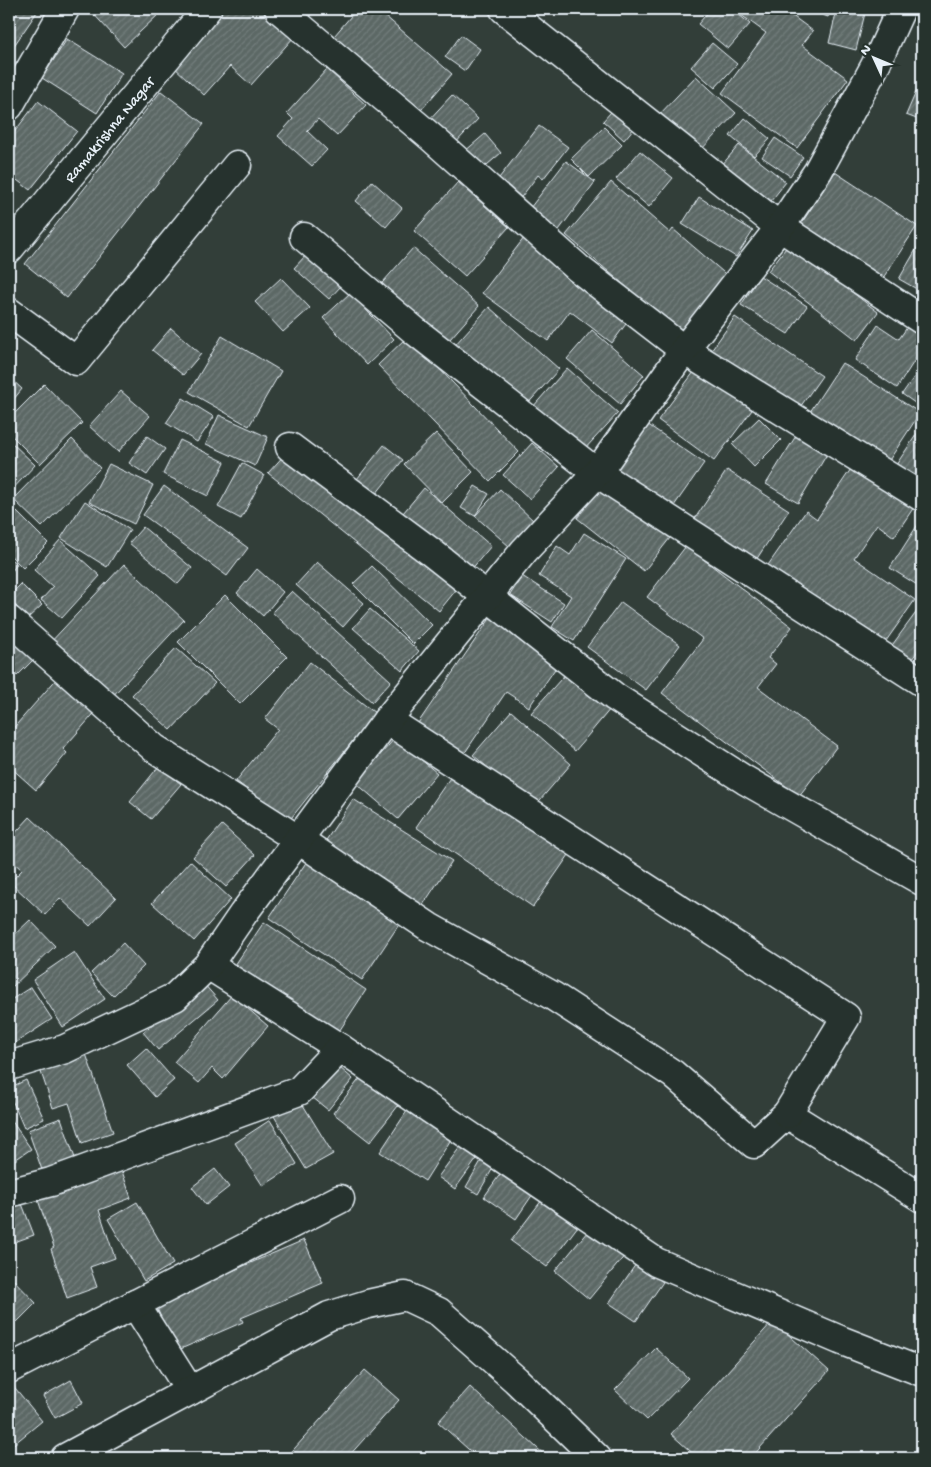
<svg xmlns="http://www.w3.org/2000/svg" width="931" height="1467" font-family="'Gochi Hand',sans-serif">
<defs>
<pattern id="building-hatch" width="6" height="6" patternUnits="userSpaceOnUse" patternTransform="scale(1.25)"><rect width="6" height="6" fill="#5c6865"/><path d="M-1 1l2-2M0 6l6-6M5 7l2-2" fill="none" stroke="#737e7c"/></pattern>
</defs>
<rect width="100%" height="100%" fill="#323e39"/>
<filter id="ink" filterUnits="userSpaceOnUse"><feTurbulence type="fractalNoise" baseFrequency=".02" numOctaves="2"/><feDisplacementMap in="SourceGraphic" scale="10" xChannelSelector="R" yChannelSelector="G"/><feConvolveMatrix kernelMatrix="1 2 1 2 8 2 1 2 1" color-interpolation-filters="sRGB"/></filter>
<g filter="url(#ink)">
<path fill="url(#building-hatch)" stroke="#e8f1f8" d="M 9,9 L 39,9 L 11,50 L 9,49 Z
M 89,9 L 154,9 L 159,14 L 124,47 Z
M 223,9 L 262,9 L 294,37 L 251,85 L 230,66 L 204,95 L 172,65 Z
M 357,9 L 377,9 L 452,74 L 416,116 L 329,42 Z
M 711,9 L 732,9 L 750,24 L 728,49 L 698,24 Z
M 740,9 L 783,9 L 813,31 L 802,45 L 848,79 L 797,148 L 722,93 L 766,33 L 737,12 Z
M 807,9 L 831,9 L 828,17 Z
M 837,9 L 866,9 L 856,50 L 829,43 Z
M 461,35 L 480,49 L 465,71 L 445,57 Z
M 67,39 L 122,73 L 97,113 L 42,78 Z
M 712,43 L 737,64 L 715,88 L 691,67 Z
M 327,69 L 366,105 L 337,136 L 318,119 L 307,131 L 327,150 L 312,166 L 278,136 L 293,119 L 287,113 Z
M 696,76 L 736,113 L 698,153 L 658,116 Z
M 922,78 L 922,121 L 906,115 Z
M 161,91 L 204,124 L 67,298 L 25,264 Z
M 452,95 L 478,119 L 451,148 L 425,124 Z
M 38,101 L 77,131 L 30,190 L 9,174 L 9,139 Z
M 618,104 L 639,122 L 624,140 L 603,121 Z
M 745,118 L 770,139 L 754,156 L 730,136 Z
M 539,126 L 568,147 L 543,179 L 538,175 L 519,200 L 496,182 Z
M 604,127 L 622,145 L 589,177 L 571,159 Z
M 485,134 L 501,153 L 480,171 L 464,152 Z
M 775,138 L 803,157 L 790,176 L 762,157 Z
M 739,145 L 786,182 L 763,211 L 715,173 Z
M 640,151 L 673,178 L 649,207 L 616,179 Z
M 566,161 L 595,182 L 556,234 L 527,212 Z
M 835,172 L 917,226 L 883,278 L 801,224 Z
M 372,181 L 402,208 L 386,227 L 356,201 Z
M 458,182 L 509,227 L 465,276 L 414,231 Z
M 611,182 L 670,233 L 673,229 L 730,278 L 681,334 L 566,235 Z
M 699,197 L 753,231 L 736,257 L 682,224 Z
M 524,238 L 631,317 L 612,343 L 570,311 L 548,341 L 482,293 Z
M 921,241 L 922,242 L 922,292 L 899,279 Z
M 789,244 L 878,312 L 857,340 L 768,271 Z
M 413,248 L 479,306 L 443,347 L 376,290 Z
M 306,255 L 341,286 L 329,299 L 294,268 Z
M 760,276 L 807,306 L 788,334 L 741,305 Z
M 281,278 L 310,308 L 283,332 L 255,302 Z
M 350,293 L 394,339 L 367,365 L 323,318 Z
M 489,307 L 559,369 L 524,408 L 454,346 Z
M 735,317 L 822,376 L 798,410 L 711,351 Z
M 910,323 L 922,331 L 922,349 L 897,388 L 855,360 L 878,325 L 899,339 Z
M 171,328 L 201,354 L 183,375 L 152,350 Z
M 592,330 L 644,375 L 620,404 L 567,359 Z
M 222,336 L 281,371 L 249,426 L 189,392 Z
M 408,336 L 519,452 L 490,481 L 378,365 Z
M 842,363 L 920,413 L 884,468 L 806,418 Z
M 922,366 L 922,408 L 902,394 Z
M 567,368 L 618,413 L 582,452 L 532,408 Z
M 697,368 L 752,410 L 714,461 L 658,420 Z
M 9,377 L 22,389 L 9,405 Z
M 44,384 L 82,423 L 40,464 L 9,433 L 9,419 Z
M 121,391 L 150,416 L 118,452 L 89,426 Z
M 183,398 L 214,417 L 197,442 L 166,423 Z
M 219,415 L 268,437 L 255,466 L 206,444 Z
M 759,418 L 781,440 L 754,467 L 732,444 Z
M 647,424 L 704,463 L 669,513 L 613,474 Z
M 922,426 L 922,491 L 892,471 Z
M 799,431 L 830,449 L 798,503 L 766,484 Z
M 436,433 L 473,472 L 442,503 L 404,464 Z
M 147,436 L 165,449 L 147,475 L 129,463 Z
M 72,439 L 100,468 L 42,527 L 13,499 Z
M 9,440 L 35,465 L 10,492 L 9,491 Z
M 180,440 L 225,462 L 208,496 L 163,474 Z
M 532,443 L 559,467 L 530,499 L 503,475 Z
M 384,445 L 403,460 L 376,494 L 357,479 Z
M 287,452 L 456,590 L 439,611 L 268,473 Z
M 242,463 L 264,475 L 241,519 L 218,507 Z
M 855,463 L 916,504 L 894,537 L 877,524 L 854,558 L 915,600 L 881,648 L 766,568 L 806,511 L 817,519 Z
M 109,464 L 153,485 L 134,524 L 89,502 Z
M 727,470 L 789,510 L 754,563 L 692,523 Z
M 603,485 L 670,538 L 644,571 L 577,518 Z
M 164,486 L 248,548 L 227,576 L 143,515 Z
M 475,486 L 489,494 L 475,516 L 461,508 Z
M 424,488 L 491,546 L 470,571 L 403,513 Z
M 500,489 L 534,521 L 510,547 L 475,516 Z
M 85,501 L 130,530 L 107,567 L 61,538 Z
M 14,509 L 48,543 L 23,568 L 9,554 L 9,514 Z
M 922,518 L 922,588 L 890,568 Z
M 143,527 L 192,568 L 178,584 L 129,543 Z
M 584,533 L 626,559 L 574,641 L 552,627 L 571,596 L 539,576 L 557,546 L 570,555 Z
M 60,540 L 100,576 L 62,618 L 41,600 L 53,587 L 34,570 Z
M 686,546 L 792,627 L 768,658 L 776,664 L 758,687 L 837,746 L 799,796 L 662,693 L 703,639 L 647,597 Z
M 9,558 L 17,564 L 9,575 Z
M 317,562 L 364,603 L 343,627 L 296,585 Z
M 124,564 L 184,620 L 107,702 L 47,646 Z
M 372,566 L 432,625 L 413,644 L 353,584 Z
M 257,569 L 283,592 L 263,616 L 237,593 Z
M 522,576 L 564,603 L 552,622 L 510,595 Z
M 21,584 L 42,605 L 28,618 L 9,599 L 9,596 Z
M 292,591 L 391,681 L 372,702 L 272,612 Z
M 225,595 L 287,657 L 240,704 L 178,642 Z
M 621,602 L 680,645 L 646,690 L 587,647 Z
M 370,609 L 419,651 L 402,671 L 353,628 Z
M 918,610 L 922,613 L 922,645 L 907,666 L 887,652 Z
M 491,617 L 559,663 L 529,707 L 506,692 L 462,757 L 416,726 Z
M 9,628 L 37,656 L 17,676 L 9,668 Z
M 176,648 L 215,683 L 171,730 L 132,695 Z
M 310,662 L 375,713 L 288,822 L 236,781 L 278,729 L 265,719 Z
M 568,671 L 611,708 L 575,751 L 531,713 Z
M 60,675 L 98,709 L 63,749 L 67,753 L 36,790 L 9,766 L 9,733 Z
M 511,711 L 571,764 L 534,807 L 473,755 Z
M 395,738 L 437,773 L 398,819 L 356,783 Z
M 159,766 L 181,784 L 151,819 L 130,802 Z
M 454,772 L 571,852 L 533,907 L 416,827 Z
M 353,799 L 452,861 L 419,911 L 321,848 Z
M 30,817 L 116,898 L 90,926 L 60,898 L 45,915 L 10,882 L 22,870 L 9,858 L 9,840 Z
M 222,825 L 255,855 L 226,887 L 193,857 Z
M 190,861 L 231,899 L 194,941 L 152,903 Z
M 307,861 L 400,923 L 362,980 L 269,918 Z
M 30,920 L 55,946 L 12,987 L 9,984 L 9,940 Z
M 264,922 L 366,990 L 334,1039 L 231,971 Z
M 123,943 L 144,966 L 113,996 L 91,973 Z
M 74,952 L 105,999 L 63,1027 L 33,980 Z
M 203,983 L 218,1000 L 158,1050 L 143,1032 Z
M 31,987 L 52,1019 L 9,1047 L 9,1001 Z
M 232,995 L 268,1026 L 223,1079 L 212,1068 L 199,1083 L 174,1062 Z
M 146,1048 L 174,1080 L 155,1097 L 127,1065 Z
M 85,1051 L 113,1132 L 82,1143 L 69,1103 L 53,1108 L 39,1066 Z
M 333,1062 L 353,1079 L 328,1110 L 307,1093 Z
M 361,1077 L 398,1106 L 370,1142 L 333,1113 Z
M 26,1080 L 44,1119 L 24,1128 L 9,1093 L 9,1088 Z
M 300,1100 L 333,1154 L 306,1169 L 274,1116 Z
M 411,1105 L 455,1133 L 425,1181 L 380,1152 Z
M 9,1117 L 31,1149 L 9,1164 Z
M 61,1118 L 76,1161 L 43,1173 L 28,1130 Z
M 270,1120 L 297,1164 L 263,1186 L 235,1143 Z
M 463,1143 L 479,1156 L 455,1189 L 438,1177 Z
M 481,1161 L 493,1168 L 478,1194 L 466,1187 Z
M 120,1165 L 131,1198 L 99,1210 L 115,1258 L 90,1267 L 97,1287 L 67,1298 L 51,1249 L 54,1247 L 36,1194 Z
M 215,1169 L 229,1187 L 206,1205 L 192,1187 Z
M 503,1170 L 535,1191 L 516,1219 L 484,1197 Z
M 19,1196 L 34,1235 L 9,1244 L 9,1200 Z
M 545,1196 L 581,1222 L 547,1267 L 511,1241 Z
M 137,1202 L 173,1264 L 144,1281 L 108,1219 Z
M 592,1226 L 626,1254 L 589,1299 L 555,1271 Z
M 304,1240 L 323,1283 L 241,1318 L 243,1322 L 176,1351 L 155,1304 Z
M 636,1264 L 663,1282 L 636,1321 L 609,1303 Z
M 9,1275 L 36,1303 L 17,1322 L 9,1313 Z
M 773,1321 L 829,1371 L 751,1458 L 698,1458 L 671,1434 Z
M 656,1348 L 688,1378 L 647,1420 L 615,1390 Z
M 365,1370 L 399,1400 L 347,1458 L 286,1458 Z
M 71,1380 L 83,1403 L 55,1418 L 43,1396 Z
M 11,1383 L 42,1421 L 9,1448 L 9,1385 Z
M 470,1387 L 548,1458 L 478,1458 L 438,1422 Z"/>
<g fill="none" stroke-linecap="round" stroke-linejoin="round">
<g stroke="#e8f1f8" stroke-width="31">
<g id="minor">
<path d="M 279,9 L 432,138 L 579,269 L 684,350 L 922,497"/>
<path d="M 504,9 L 780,227 L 922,320"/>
<path d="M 9,106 L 65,9"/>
<path d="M 304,237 L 415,331 L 597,473 L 922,682"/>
<path id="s1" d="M 9,249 L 207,9"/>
<path d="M 9,312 L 76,361 L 237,165"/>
<path d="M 290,447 L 431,552 L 615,697 L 745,780 L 922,881"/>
<path d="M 9,620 L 154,748 L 299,840 L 429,927 L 553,996 L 673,1074 L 754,1144 L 787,1114 L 922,1198"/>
<path d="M 387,720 L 846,1017 L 787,1114"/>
<path d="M 208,965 L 340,1048 L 656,1262 L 840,1340 L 922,1372"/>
<path d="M 9,1066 L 65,1049 L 175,997 L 208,965 L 243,914 L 387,720 L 524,551 L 597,473 L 684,350 L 780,227 L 818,171 L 875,66 L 901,9"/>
<path d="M 9,1193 L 51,1182 L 299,1091 L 340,1048"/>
<path d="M 135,1304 L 190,1391"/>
<path d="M 9,1369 L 340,1199"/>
<path d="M 65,1458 L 329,1316 L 368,1304 L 405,1296 L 439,1312 L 516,1380 L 597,1458"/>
</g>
</g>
<use href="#minor" stroke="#26332d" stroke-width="28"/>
</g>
</g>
<g text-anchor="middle" stroke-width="4.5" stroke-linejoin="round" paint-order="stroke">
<g font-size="16" fill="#e8f1f8" stroke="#26332d">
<text dy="6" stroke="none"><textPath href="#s1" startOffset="156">Ramakrishna Nagar</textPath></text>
</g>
</g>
<rect width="931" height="1467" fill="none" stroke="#26332d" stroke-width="30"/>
<rect x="15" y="15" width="901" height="1437" fill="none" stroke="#e8f1f8" stroke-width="2" filter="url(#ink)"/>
<g transform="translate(874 58) rotate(314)" stroke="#26332d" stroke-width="4" paint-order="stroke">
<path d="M0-4L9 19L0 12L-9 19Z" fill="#e8f1f8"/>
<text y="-8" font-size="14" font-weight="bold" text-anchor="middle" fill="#e8f1f8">N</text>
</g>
</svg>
